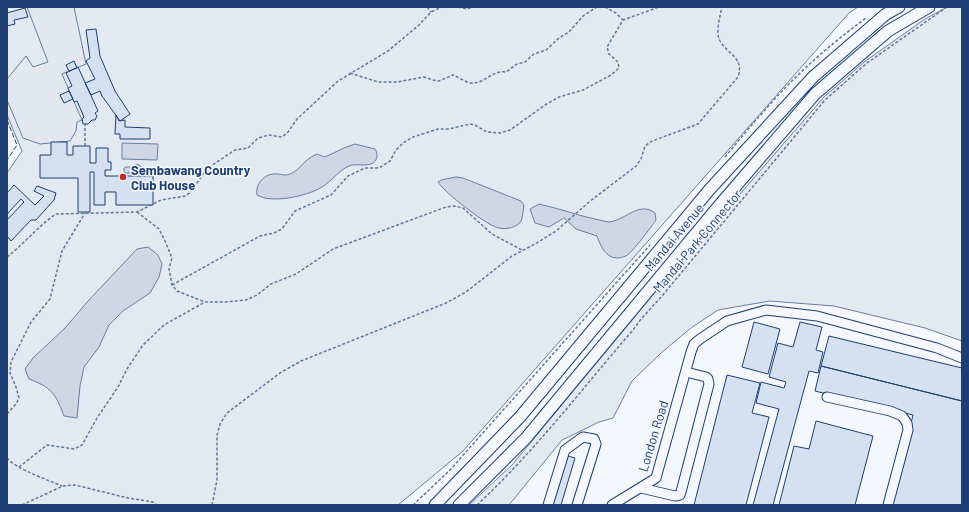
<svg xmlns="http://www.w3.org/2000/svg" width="969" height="512" font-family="Barlow,sans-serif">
<rect width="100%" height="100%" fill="#f4f7fb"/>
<path fill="#e3e9f0" stroke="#687fa3" d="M 7,7 L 858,7 L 849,13 L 463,451 L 398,505 L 7,505 L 7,173 L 22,151 L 7,115 Z
M 947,7 L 962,7 L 962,341 L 925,328 L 834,306 L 770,301 L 718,310 L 691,328 L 661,353 L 632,381 L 613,418 L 599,422 L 562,440 L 509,505 L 469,505 L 512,465 L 656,291 L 824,97 L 864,62 L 925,19 Z"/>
<path fill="#e3e8f0" stroke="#687fa3" d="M 27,7 L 74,7 L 86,64 L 62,74 L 82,120 L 77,122 L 76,131 L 70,141 L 40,144 L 23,138 L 7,100 L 7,79 L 26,56 L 33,67 L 48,62 Z"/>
<path fill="#cfd7e4" stroke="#687fa3" d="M 122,143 L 158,144 L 157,160 L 122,159 Z
M 355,144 L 375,149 C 378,154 378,159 373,163 C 367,167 356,163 349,166 C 338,171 332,181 322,187 C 308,196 271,204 257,195 C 255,185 263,175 273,174 C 282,173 284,178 294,172 C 299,169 302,164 306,161 C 309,158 313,156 317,154 L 325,157 L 344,148 Z
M 137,164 L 142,167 L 142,171 L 139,173 L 125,173 L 124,171 L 124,168 L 126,167 L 132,167 Z
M 456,177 L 463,178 L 521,201 L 524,205 C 523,210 523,217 521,221 C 518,227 506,230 499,228 C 487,226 445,193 438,182 L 441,180 Z
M 539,204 C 558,208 576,215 595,219 C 600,220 606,222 610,222 C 627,219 639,201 655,213 L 656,220 C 651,227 632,253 626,256 C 609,263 602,250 597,236 L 576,229 L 564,218 L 549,227 L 535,223 L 530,209 Z
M 148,247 L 158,255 L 162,264 L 159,277 L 150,293 L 123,311 L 109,325 L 99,347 L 84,367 L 80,386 L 77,418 L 64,416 C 56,394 51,387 29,379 L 25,369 L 33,358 L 65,328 L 89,300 L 137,249 Z"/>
<path fill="#d5e0f0" stroke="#1d3f73" d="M 25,8 L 28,17 L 14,20 L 15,24 L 7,26 L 7,13 Z
M 96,29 L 100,56 L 115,91 L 130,114 L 120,121 L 102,96 L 100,91 L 91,95 L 85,83 L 95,79 L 86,61 L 90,58 L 86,30 Z
M 74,61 L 77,68 L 69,71 L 66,65 Z
M 78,67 L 98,111 L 95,113 L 97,116 L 95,120 L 92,120 L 88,124 L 83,124 L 82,119 L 84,117 L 77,101 L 74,102 L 68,88 L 72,86 L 66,73 Z
M 69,91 L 73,99 L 64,103 L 60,95 Z
M 116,115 L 119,121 L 125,120 L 125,127 L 150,128 L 150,139 L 120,139 L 120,134 L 115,134 Z
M 51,142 L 67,142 L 67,155 L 73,155 L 73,146 L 90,146 L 90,163 L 96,163 L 96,148 L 108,148 L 108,162 L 111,162 L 111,170 L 105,170 L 105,176 L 153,176 L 153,205 L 116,205 L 116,192 L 105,192 L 105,205 L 94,205 L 94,172 L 90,172 L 90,212 L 78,212 L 78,178 L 40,178 L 40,155 L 51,155 Z
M 14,185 L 35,205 L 44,196 L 34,191 L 37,186 L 56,193 L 54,200 L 36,220 L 31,220 L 11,241 L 7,236 L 7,220 L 24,202 L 21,199 L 7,214 L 7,193 Z
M 754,322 L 780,329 L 768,374 L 742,367 Z
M 800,322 L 822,327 L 816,350 L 823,352 L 818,373 L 809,371 L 773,505 L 753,505 L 779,409 L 756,403 L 761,382 L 784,388 L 786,382 L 769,377 L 778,343 L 793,347 Z
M 829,336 L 962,368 L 962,401 L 821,366 Z
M 821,366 L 962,401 L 962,505 L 890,505 L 913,415 L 815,391 Z
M 727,375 L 760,383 L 752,413 L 769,417 L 746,505 L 694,505 Z
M 816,421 L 873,436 L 855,505 L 779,505 L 794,446 L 809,449 Z
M 568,456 L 575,458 L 561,505 L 553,505 Z"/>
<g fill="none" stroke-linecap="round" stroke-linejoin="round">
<g stroke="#1d3f73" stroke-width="11">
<path id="minor" d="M 827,397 L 890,411 L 902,416 L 907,423 L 908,430 L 888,505
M 641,488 L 675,496 L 680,495 L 681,492 L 709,384 L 708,379 L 706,377 L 686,372
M 548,505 L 565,450 L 583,437 L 594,439 L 596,444 L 577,505
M 612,505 L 656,478 L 691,352 L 694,344 L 700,339 L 727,321 L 766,310 L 817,316 L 937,348 L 962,358"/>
</g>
<g stroke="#1d3f73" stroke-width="13">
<path id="major" d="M 435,505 L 520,417 L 710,189 L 813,77 L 886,14 L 899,7
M 459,505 L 526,438 L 717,208 L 815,94 L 888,31 L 929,7"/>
</g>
<path stroke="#5e769c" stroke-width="1.5" stroke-dasharray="3 2" stroke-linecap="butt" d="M 427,7 L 431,12
M 458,7 L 467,9 L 473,7
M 605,7 L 616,13 L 623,20
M 350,73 L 378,82 L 397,82 L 424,77 L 433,80 L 439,81 L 453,75 C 458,77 465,82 471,83 C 485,84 491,70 506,72 L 517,64 L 525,62 L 534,54 L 546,50 L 559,38 L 569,32 L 583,16 L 597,7
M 85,146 L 85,124
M 725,157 C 749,128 773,99 800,73 C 821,53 843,35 866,18
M 137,212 L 159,229 L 165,241 L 172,258 L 169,269 L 172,285 L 177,291 L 205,302 L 226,302 L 246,300 L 257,295 L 271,284 L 296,274 L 333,249 L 446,207 L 455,206 L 463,208 L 492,234 L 522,250
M 7,257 C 24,244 38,226 56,214 L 137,212 L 161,200 L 185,196 L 191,192 L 203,174 L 208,168 L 235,150 L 248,148 L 258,138 L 269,135 L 282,137 L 288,132 L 297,119 L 338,81 L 388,51 L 419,25 L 431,12 L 442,7
M 172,285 L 260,236 L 274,233 L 282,229 L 295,211 L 331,195 L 348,176 L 365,168 L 379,168 L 390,161 L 396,150 L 403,143 L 413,137 L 438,129 L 449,129 L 470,124 L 475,125 L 487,132 L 500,133 L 510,130 L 545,105 L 559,97 L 583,90 L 611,75 L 619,68 L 618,62 L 609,54 L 607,47 L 623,20 L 659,7
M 7,414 L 16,404 L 19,398 L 16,387 L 10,373 L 11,362 L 31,322 L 50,299 L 62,251 L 85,213
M 7,458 C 16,469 48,480 62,486
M 19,467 L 47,445 L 74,449 L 82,445 L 97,418 L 118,387 L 127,369 L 143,345 L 164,325 L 205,302
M 22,505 L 63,486 L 75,485 L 128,498 L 153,502 L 157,505
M 212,505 L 217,480 L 217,435 L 220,424 L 227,413 L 280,373 L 301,361 L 446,303 L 466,292 L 512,256 L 535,244 L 556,231 L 589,202 L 636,166 L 641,159 L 645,146 L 652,141 L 698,124 L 738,77 C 745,57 726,54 719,39 C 716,30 720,16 722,7
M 413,505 L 449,471 L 650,245
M 477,505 C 534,452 582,389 633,330 L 641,319 L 662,296 L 825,100 L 867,63 L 947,7"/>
<use href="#minor" stroke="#f4f7fb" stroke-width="9"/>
<use href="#major" stroke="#f4f7fb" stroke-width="11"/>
<path stroke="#1d3f73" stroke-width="1" stroke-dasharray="5 2" stroke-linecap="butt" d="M 7,120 L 17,145 L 7,160"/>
</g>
<circle fill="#c62828" stroke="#f4f7fb" stroke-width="1.5" cx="123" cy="177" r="4"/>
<g text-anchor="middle" stroke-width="3" stroke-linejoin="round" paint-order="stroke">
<g font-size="13" font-weight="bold" fill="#1d3f73" stroke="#f4f7fb" text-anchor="start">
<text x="131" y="175">Sembawang Country<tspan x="131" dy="15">Club House</tspan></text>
</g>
<g font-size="13" fill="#1d3f73" stroke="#f4f7fb">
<text transform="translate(674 237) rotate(-50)" y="5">Mandai Avenue</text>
<text transform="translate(697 241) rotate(-50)" y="5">Mandai Park Connector</text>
<text transform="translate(653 436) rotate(-73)" y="5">London Road</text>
</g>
</g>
<rect width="969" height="512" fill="none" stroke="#1d3f73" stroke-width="16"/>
</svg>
